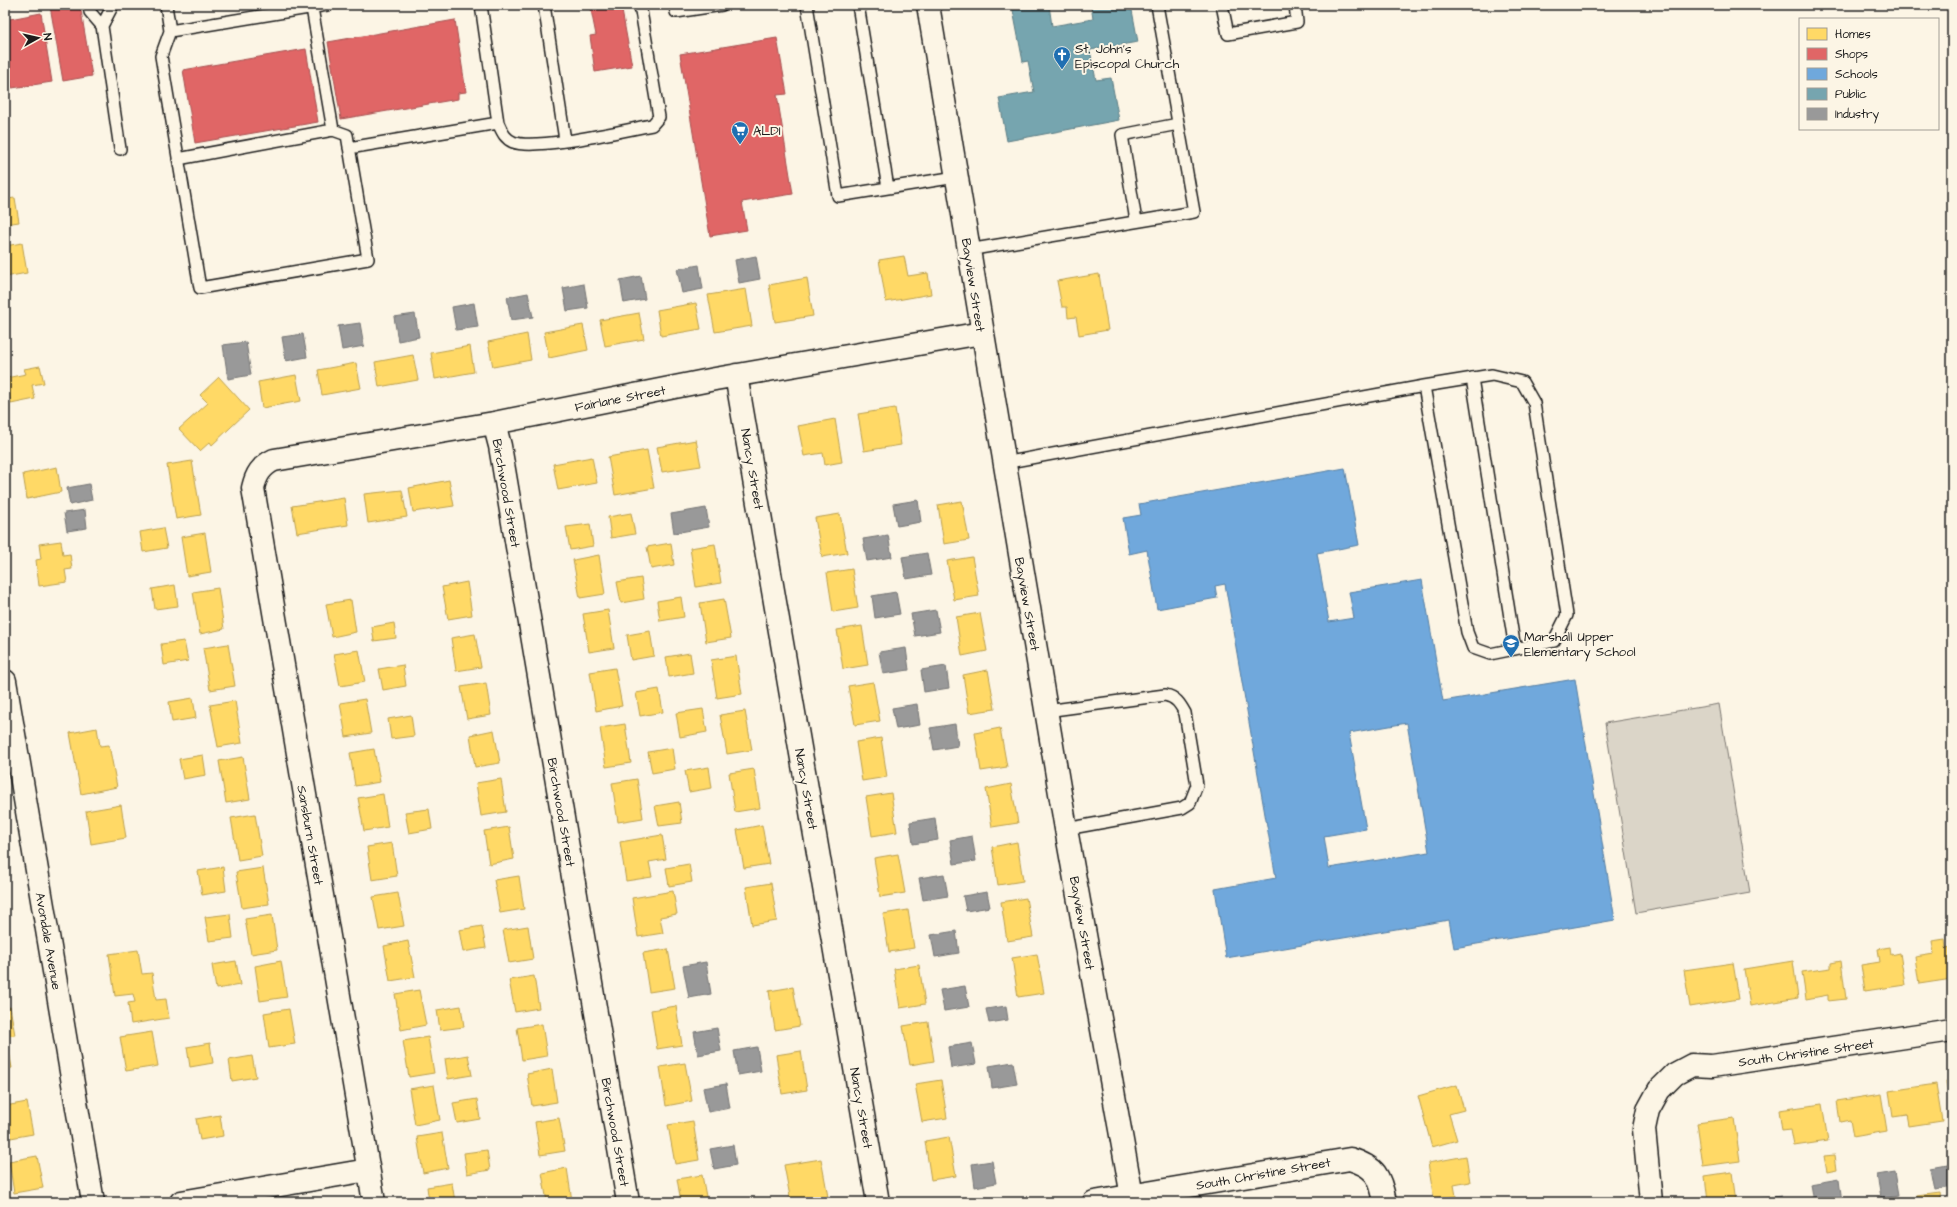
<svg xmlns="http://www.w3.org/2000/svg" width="1957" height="1207" font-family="'Architects Daughter',sans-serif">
<rect width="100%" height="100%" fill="#fcf5e5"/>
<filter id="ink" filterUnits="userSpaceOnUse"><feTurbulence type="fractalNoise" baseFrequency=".025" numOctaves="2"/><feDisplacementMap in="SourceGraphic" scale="8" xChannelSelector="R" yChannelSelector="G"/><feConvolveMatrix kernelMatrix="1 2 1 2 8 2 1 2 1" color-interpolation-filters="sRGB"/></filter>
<g filter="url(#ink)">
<path fill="#dbd5c8" stroke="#7c7872" d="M 1719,704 L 1750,893 L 1636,913 L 1605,723 Z"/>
<path fill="#ffd966" stroke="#bba050" d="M 5,190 L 7,199 L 15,198 L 19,222 L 5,224 Z
M 22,243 L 27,273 L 5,277 L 5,246 Z
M 904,256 L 908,276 L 928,273 L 931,294 L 886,302 L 879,260 Z
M 1099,274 L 1108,330 L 1079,335 L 1076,317 L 1068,318 L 1067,307 L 1062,307 L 1057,281 Z
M 807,278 L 813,316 L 775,322 L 769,285 Z
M 746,289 L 752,326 L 715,332 L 708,295 Z
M 696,303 L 701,329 L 661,336 L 657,310 Z
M 639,313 L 644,339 L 605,346 L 600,320 Z
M 583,325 L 588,350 L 549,358 L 544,332 Z
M 527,334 L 531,360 L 493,367 L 488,342 Z
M 470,346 L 474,372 L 435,379 L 431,353 Z
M 413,355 L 418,380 L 379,387 L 375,362 Z
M 356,363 L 361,388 L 322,395 L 318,370 Z
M 40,366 L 44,383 L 32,385 L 35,399 L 11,404 L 6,378 L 26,374 L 24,369 Z
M 296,375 L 301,401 L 262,408 L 258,382 Z
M 219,377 L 249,410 L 212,445 L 210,442 L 200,451 L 179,429 L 208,403 L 200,395 Z
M 895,408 L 901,445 L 864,451 L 858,414 Z
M 835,419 L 842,462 L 825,465 L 823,453 L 804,456 L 798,426 Z
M 696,440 L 701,466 L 662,472 L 657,447 Z
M 647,450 L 654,488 L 615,495 L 608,457 Z
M 592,457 L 597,483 L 558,490 L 553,464 Z
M 192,461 L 201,515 L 176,519 L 167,465 Z
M 57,467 L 61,492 L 27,499 L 23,474 Z
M 449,480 L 454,506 L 413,512 L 409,488 Z
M 402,490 L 407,517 L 368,523 L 364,494 Z
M 344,498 L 348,525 L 297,533 L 292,506 Z
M 962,501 L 969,540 L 944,544 L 938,505 Z
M 631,513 L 635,534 L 611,538 L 608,517 Z
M 840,514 L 847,553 L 822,557 L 815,518 Z
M 590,524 L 593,546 L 570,550 L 566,527 Z
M 163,528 L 167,548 L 143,552 L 140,532 Z
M 205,533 L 211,572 L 187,576 L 181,537 Z
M 61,541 L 63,555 L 70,554 L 72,569 L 65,570 L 67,582 L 39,586 L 36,560 L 41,559 L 39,544 Z
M 671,543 L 674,565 L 651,569 L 647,547 Z
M 715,544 L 721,583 L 696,587 L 690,548 Z
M 599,555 L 605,594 L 580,598 L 573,560 Z
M 972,557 L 979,596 L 954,600 L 947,561 Z
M 852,569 L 858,608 L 833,612 L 827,573 Z
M 641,578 L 644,599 L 621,603 L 617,582 Z
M 467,582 L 472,615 L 448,619 L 442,587 Z
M 175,585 L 178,606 L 155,609 L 152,589 Z
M 218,588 L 224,629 L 200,634 L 193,592 Z
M 681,597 L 684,617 L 660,621 L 657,601 Z
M 724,599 L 731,638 L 706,642 L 700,603 Z
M 351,600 L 356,632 L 332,637 L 326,604 Z
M 608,610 L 614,648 L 589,652 L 583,614 Z
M 980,613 L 987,651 L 962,656 L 956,617 Z
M 394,623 L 396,638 L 374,641 L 372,627 Z
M 862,626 L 868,665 L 843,669 L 837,630 Z
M 650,631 L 654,656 L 631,660 L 627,635 Z
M 475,634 L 481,667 L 456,671 L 451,638 Z
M 184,641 L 188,661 L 164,665 L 161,644 Z
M 228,644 L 235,686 L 210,690 L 203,648 Z
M 359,650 L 365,682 L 340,686 L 334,654 Z
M 690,653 L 693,673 L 669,677 L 666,657 Z
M 736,656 L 742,694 L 717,698 L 711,660 Z
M 403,665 L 406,686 L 383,690 L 379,669 Z
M 615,668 L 622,706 L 596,711 L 590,672 Z
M 988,670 L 995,709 L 969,713 L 963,675 Z
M 873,682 L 880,721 L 855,725 L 848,686 Z
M 486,683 L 491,715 L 467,719 L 461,687 Z
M 659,689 L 663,712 L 640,716 L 636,693 Z
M 193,698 L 196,718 L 172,722 L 169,702 Z
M 365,699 L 371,733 L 346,737 L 340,703 Z
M 235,701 L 242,743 L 218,747 L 210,705 Z
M 703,709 L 707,732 L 680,737 L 676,713 Z
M 745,711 L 752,750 L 727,754 L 720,715 Z
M 411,715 L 414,736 L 391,739 L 388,719 Z
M 625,724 L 631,763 L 606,767 L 600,728 Z
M 97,728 L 100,746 L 109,745 L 117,787 L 81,794 L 70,733 Z
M 1000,728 L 1007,767 L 981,771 L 975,733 Z
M 494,730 L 500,763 L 475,767 L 470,735 Z
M 881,738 L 887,777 L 862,781 L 856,742 Z
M 672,748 L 675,769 L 652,773 L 648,752 Z
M 374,749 L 380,782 L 355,786 L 350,753 Z
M 203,755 L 206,775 L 183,779 L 179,759 Z
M 243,757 L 250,799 L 226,803 L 219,761 Z
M 709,767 L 712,788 L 689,792 L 685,771 Z
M 754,769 L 760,808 L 735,812 L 729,773 Z
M 501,779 L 506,812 L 481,816 L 476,783 Z
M 637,779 L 643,818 L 618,822 L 612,783 Z
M 1011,784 L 1018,823 L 992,827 L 986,789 Z
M 891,793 L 897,832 L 872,836 L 866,797 Z
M 383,794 L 388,827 L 364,831 L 358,798 Z
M 679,802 L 682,823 L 659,826 L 655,806 Z
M 121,805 L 126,838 L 91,844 L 86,811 Z
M 429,809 L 432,829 L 409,833 L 405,812 Z
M 255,814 L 262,856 L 238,860 L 231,818 Z
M 762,825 L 769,864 L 744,868 L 737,830 Z
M 509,827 L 514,859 L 489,864 L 484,831 Z
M 662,835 L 666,859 L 649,862 L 652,877 L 626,881 L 620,842 Z
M 1017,842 L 1023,881 L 998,885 L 992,847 Z
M 392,843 L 397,876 L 372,880 L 367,847 Z
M 898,854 L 905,893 L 880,897 L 874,858 Z
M 689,864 L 692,882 L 669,886 L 666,868 Z
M 223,867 L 226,891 L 202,895 L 198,871 Z
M 263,868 L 269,904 L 242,908 L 236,872 Z
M 519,876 L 524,909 L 500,913 L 494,880 Z
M 771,883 L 777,921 L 752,925 L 746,887 Z
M 673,891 L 677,914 L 660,917 L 663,933 L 638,937 L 632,898 Z
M 398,893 L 404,926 L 379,930 L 373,897 Z
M 1026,898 L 1033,937 L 1007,941 L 1001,902 Z
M 908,910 L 914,948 L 889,952 L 883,914 Z
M 230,914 L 233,938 L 209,941 L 205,917 Z
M 272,915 L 277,950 L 251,954 L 245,919 Z
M 482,926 L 486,948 L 463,952 L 459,930 Z
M 528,926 L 533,959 L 509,963 L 503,930 Z
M 1945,939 L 1946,948 L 1952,947 L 1952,979 L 1919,984 L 1915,957 L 1934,954 L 1932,941 Z
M 408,941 L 415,977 L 390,981 L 384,946 Z
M 1890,947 L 1891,955 L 1900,953 L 1905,985 L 1865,991 L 1861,965 L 1880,962 L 1878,949 Z
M 668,949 L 675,988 L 649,992 L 643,953 Z
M 138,950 L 142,974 L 152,973 L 156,1000 L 166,999 L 169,1018 L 131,1024 L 128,1003 L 135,1002 L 133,994 L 115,996 L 109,954 Z
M 1037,954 L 1044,993 L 1018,997 L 1012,958 Z
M 236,961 L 240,985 L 216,989 L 212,965 Z
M 281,961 L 287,997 L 260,1001 L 255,966 Z
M 1793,961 L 1798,998 L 1750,1006 L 1744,969 Z
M 1841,961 L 1846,999 L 1828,1001 L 1828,995 L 1806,999 L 1802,972 L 1831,968 L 1831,963 Z
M 1733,963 L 1739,999 L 1690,1007 L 1684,970 Z
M 919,965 L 925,1004 L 900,1008 L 894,969 Z
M 534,976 L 539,1008 L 515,1012 L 509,980 Z
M 793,987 L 800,1026 L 775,1030 L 769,991 Z
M 419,990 L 426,1025 L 401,1030 L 395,994 Z
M 461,1006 L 464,1027 L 440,1030 L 437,1010 Z
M 676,1006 L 682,1045 L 657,1049 L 651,1010 Z
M 10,1007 L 15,1035 L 6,1036 L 12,1068 L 5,1069 L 5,1008 Z
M 289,1009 L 295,1044 L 269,1048 L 264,1013 Z
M 928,1022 L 934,1061 L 910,1065 L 903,1026 Z
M 542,1024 L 547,1056 L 522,1060 L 517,1028 Z
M 152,1032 L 158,1066 L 126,1071 L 120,1037 Z
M 428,1037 L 434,1073 L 409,1077 L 403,1041 Z
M 210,1043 L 213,1063 L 190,1067 L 187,1047 Z
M 801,1051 L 807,1090 L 782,1094 L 776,1055 Z
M 468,1055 L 472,1075 L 448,1079 L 445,1059 Z
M 252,1056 L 256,1077 L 232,1081 L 229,1060 Z
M 685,1063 L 692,1101 L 666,1106 L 660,1067 Z
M 552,1069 L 557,1102 L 532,1106 L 527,1074 Z
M 941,1080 L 947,1118 L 922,1122 L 915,1084 Z
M 1952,1081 L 1952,1102 L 1950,1103 L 1946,1082 Z
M 1936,1084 L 1942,1121 L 1909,1126 L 1907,1115 L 1893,1117 L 1889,1091 Z
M 434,1085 L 440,1120 L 415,1125 L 409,1089 Z
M 1457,1085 L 1464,1110 L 1449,1114 L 1457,1140 L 1432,1147 L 1418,1096 Z
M 1881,1094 L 1887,1131 L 1853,1137 L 1850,1120 L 1840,1122 L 1837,1101 Z
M 477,1099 L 480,1119 L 457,1123 L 453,1103 Z
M 27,1102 L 33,1134 L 5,1139 L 5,1106 Z
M 1822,1104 L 1828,1141 L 1794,1146 L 1791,1130 L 1782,1131 L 1779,1110 Z
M 220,1115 L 223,1136 L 200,1140 L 196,1119 Z
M 559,1118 L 565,1151 L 540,1155 L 535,1122 Z
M 1734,1118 L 1740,1161 L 1703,1166 L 1697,1123 Z
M 693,1121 L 699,1160 L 675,1164 L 668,1125 Z
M 442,1133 L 448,1168 L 423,1173 L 417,1137 Z
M 949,1137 L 956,1176 L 931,1180 L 925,1141 Z
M 487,1150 L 490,1170 L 467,1174 L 464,1153 Z
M 1835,1155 L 1837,1170 L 1827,1172 L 1824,1156 Z
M 37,1156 L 43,1188 L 14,1193 L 9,1161 Z
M 1466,1156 L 1470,1182 L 1454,1185 L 1456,1196 L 1434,1200 L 1428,1163 Z
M 821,1159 L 828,1197 L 791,1202 L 784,1165 Z
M 567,1168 L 572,1201 L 547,1202 L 542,1173 Z
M 1732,1172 L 1736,1202 L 1708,1202 L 1705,1176 Z
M 702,1175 L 707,1202 L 681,1202 L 677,1179 Z
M 452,1183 L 455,1202 L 429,1202 L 427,1187 Z
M 1940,1193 L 1941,1202 L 1918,1202 L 1917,1196 Z"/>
<path fill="#e06666" stroke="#a55050" d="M 56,5 L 80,5 L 92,76 L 63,81 L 50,6 Z
M 590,5 L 621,5 L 632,66 L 595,72 L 590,36 L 596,35 Z
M 41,13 L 52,82 L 12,88 L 5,42 L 5,20 Z
M 455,20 L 466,92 L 458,93 L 458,99 L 341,119 L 328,42 Z
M 777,38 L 787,94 L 777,95 L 793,194 L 742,202 L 747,230 L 710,236 L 680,54 Z
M 306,49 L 318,122 L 195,143 L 183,70 Z"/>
<path fill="#6fa8dc" stroke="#567ea2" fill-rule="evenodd" d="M 1345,468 L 1359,545 L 1317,553 L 1329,622 L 1354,618 L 1349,592 L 1422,580 L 1443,701 L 1575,679 L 1615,920 L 1454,948 L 1449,920 L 1226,958 L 1215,889 L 1276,878 L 1225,584 L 1215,586 L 1217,598 L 1157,609 L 1147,550 L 1129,554 L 1123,518 L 1141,515 L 1139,504 ZM 1407,723 L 1429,852 L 1329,868 L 1324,836 L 1366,829 L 1349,733 Z"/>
<path fill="#76a5af" stroke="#5b7c83" d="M 1012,5 L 1049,5 L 1052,26 L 1093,19 L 1091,5 L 1131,5 L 1138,42 L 1090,50 L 1096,80 L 1111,78 L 1119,120 L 1007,141 L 999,98 L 1034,92 L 1028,61 L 1023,62 Z"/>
<path fill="#999" stroke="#747474" d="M 756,256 L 760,279 L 739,283 L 735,260 Z
M 699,265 L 703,289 L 682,293 L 677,269 Z
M 641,276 L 645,299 L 624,303 L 620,280 Z
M 584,284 L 588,308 L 567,311 L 563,288 Z
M 528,293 L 533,317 L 511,320 L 507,297 Z
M 474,303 L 478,327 L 456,330 L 452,307 Z
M 415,314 L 419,337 L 398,341 L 394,317 Z
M 360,323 L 364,346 L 342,350 L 338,326 Z
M 303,334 L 307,357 L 286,361 L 282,337 Z
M 246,342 L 251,375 L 228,379 L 223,345 Z
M 89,484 L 92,500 L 70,505 L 67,488 Z
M 918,500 L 921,522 L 897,526 L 893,504 Z
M 706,508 L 709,527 L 674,533 L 671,514 Z
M 85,510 L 87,528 L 67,531 L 64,513 Z
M 888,535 L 892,557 L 867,561 L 863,539 Z
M 927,553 L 931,575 L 906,579 L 902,557 Z
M 896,592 L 900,614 L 875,618 L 872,596 Z
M 936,610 L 940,632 L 915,636 L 911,614 Z
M 906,648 L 909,670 L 883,674 L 879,652 Z
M 946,666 L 949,688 L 924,692 L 921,670 Z
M 917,704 L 920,725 L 896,729 L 892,708 Z
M 955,724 L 958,746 L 934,750 L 930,728 Z
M 935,818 L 938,840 L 913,844 L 910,822 Z
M 972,836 L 976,861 L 954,864 L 950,840 Z
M 944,874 L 948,896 L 923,900 L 919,878 Z
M 987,892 L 990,907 L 966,911 L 963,896 Z
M 956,931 L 959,953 L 935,957 L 931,935 Z
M 706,962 L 711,994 L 689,998 L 683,966 Z
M 965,986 L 969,1007 L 944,1011 L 940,990 Z
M 1006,1006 L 1008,1020 L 989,1023 L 986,1009 Z
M 717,1028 L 721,1051 L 698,1055 L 694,1032 Z
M 972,1043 L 976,1064 L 951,1068 L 948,1047 Z
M 757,1047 L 761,1071 L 738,1075 L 734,1051 Z
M 1013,1062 L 1017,1084 L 992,1088 L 989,1066 Z
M 5,1079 L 9,1102 L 5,1102 Z
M 726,1084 L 730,1108 L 708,1112 L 703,1088 Z
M 733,1145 L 736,1165 L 714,1169 L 710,1149 Z
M 992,1161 L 996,1183 L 975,1187 L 972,1164 Z
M 1952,1164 L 1952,1186 L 1934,1189 L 1930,1168 Z
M 1895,1172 L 1899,1195 L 1881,1198 L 1877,1175 Z
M 1839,1179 L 1842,1202 L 1813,1202 L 1810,1184 Z
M 1781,1196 L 1782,1202 L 1757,1202 L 1756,1199 Z"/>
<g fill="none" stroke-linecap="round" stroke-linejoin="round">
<g stroke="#1c1c1c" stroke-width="14">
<path id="service" d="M 89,5 L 90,12 L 102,26 L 120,149
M 166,5 L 170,31 L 327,5
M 481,5 L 498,123 C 502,131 504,138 513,142 C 535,151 625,130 652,125 L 659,117 L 640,5
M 544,5 L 565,140
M 675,5 L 676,12 L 722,5
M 807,5 L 838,196 L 956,177
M 858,5 L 888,188
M 1222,5 L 1228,34 L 1297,22 L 1295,5
M 102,26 L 113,5
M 170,31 L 161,56 L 200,288 L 368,259 L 347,135 L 333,130 L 312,8
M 349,148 L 498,123
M 178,159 L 333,130
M 1136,221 L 1122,135 L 1178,124
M 968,250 L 1194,212 L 1157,5
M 1472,378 L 1515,649
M 1004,463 L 1424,386 L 1492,375 L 1522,382 L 1534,403 L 1567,615 L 1554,641 L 1490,654 L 1473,648 L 1467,632 L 1424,386
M 1046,711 L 1165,695 C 1176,697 1180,704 1185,713 L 1197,785 L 1190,803 L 1182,808 L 1066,829"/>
</g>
<g stroke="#1c1c1c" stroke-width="25">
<path id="minor" d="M 928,5 L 1066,829 L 1133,1202
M 736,375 L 878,1202
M 494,423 L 500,446 L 628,1202
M 181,1202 L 368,1170
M 374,1202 L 253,488 C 256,475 261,466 274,460 L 494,423 L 715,379 L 982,333
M 1094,1202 L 1350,1159 C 1376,1167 1380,1176 1385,1202
M 1651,1202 L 1644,1129 L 1648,1110 L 1659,1090 L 1675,1074 L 1692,1065 L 1712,1066 L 1952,1030"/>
</g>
<g stroke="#1c1c1c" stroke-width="25">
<path id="tertiary" d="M 5,681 L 93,1202"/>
</g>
<use href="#service" stroke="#fcf5e5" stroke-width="11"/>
<use href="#minor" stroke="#fcf5e5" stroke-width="22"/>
<use href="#tertiary" stroke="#fcf5e5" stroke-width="22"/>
</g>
</g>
<defs>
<g id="church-pin" transform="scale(0.9)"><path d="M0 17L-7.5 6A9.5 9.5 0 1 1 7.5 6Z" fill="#1f6fb2" stroke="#fcf5e5"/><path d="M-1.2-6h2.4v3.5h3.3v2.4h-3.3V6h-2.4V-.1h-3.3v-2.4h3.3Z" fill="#fff"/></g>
<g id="supermarket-pin" transform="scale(0.9)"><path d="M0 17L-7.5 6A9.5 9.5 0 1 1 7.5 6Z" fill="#1f6fb2" stroke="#fcf5e5"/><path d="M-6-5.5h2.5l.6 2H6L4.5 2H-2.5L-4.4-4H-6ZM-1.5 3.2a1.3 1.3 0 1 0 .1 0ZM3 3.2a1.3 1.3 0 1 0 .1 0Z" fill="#fff"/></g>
<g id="school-pin" transform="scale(0.9)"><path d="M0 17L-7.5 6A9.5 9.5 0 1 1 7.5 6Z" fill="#1f6fb2" stroke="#fcf5e5"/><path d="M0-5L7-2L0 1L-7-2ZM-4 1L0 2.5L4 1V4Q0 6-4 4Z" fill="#fff"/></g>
</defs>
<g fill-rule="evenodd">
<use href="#church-pin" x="1062" y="55"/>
<use href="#supermarket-pin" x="740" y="130"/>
<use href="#school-pin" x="1511" y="643"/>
</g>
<g text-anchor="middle" stroke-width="4" stroke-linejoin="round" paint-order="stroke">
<g font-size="13" fill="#1c1c1c" stroke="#fcf5e5" text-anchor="start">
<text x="1075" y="53">St. John's<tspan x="1075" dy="15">Episcopal Church</tspan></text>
<text x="753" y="135">ALDI</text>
<text x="1524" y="641">Marshall Upper<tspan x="1524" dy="15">Elementary School</tspan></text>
</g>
<g font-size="13" fill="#1c1c1c" stroke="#fcf5e5">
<text transform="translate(974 285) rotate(81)" y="5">Bayview Street</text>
<text transform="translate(620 398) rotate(-11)" y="5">Fairlane Street</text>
<text transform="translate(753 469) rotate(80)" y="5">Nancy Street</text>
<text transform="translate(507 493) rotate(80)" y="5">Birchwood Street</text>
<text transform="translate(1028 604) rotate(80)" y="5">Bayview Street</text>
<text transform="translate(807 789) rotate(80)" y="5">Nancy Street</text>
<text transform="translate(562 812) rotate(80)" y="5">Birchwood Street</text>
<text transform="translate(311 835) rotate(80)" y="5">Sansburn Street</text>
<text transform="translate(1083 923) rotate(80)" y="5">Bayview Street</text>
<text transform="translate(49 941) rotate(80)" y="5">Avondale Avenue</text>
<text transform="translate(1806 1052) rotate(-8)" y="5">South Christine Street</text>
<text transform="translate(862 1108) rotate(80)" y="5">Nancy Street</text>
<text transform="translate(616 1132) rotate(80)" y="5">Birchwood Street</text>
<text transform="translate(1263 1173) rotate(-10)" y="5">South Christine Street</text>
</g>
</g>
<rect width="1957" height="1207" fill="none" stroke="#fcf5e5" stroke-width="20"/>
<rect x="10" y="10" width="1937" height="1187" fill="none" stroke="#1c1c1c" stroke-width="1.5" filter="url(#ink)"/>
<rect x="1799" y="18" width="140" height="112" fill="#fcf5e5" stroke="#a29e95"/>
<rect x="1807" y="28" width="20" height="12" fill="#ffd966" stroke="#a29e95"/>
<text x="1835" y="38" font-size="12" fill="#1c1c1c">Homes</text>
<rect x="1807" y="48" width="20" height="12" fill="#e06666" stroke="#a29e95"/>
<text x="1835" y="58" font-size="12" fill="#1c1c1c">Shops</text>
<rect x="1807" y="68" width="20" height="12" fill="#6fa8dc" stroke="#a29e95"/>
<text x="1835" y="78" font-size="12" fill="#1c1c1c">Schools</text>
<rect x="1807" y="88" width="20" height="12" fill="#76a5af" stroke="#a29e95"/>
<text x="1835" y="98" font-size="12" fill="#1c1c1c">Public</text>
<rect x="1807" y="108" width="20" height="12" fill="#999999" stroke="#a29e95"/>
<text x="1835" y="118" font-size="12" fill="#1c1c1c">Industry</text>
<g transform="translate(38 38) rotate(82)" stroke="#fcf5e5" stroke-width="3" paint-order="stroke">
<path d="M0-3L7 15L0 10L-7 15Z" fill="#1c1c1c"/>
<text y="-6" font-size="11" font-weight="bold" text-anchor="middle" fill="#1c1c1c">N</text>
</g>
</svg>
